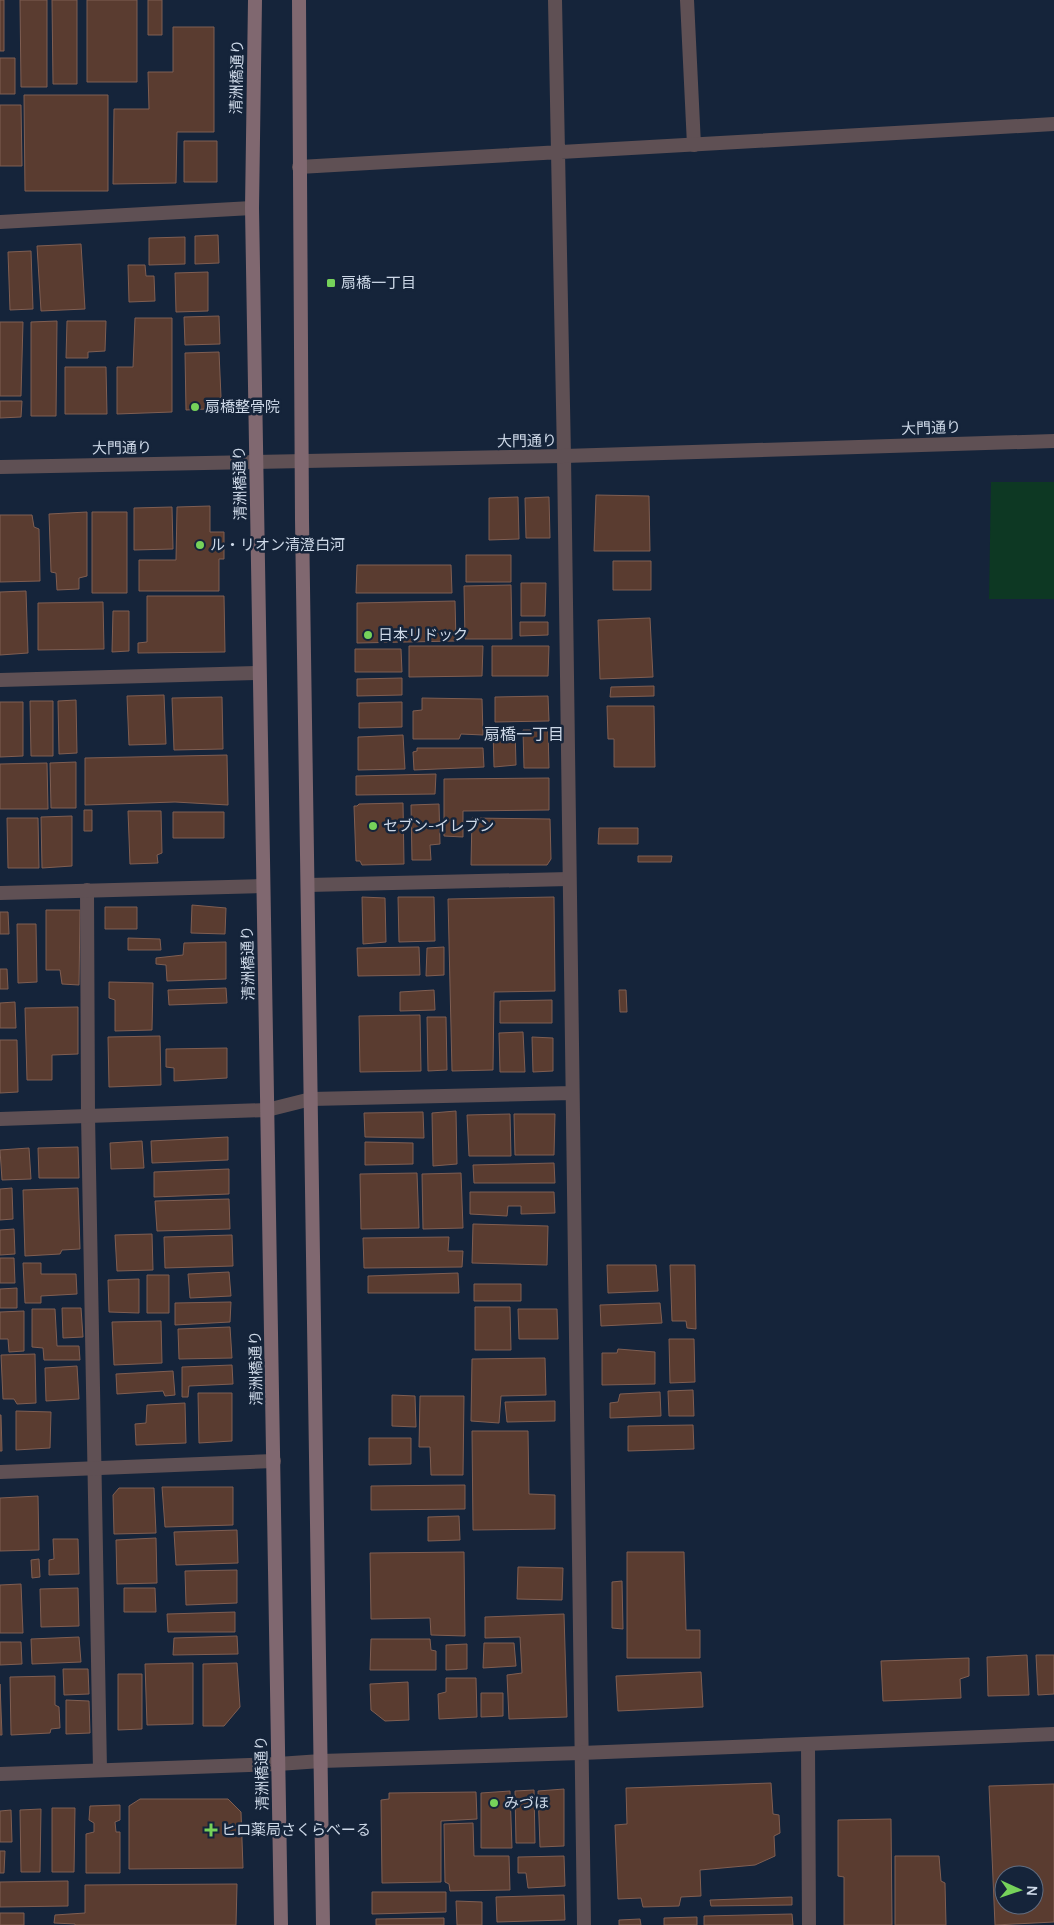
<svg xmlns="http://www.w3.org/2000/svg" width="1054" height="1925" font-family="Manrope,'Noto Sans JP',sans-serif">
<rect width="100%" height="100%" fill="#15243a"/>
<path fill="#0d3823" d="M 991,482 L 1054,482 L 1054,599 L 989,599 Z"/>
<path fill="#5a3c30" stroke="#7f5e52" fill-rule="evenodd" d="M 0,0 L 4,0 L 4,51 L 0,51 Z
M 20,0 L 47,0 L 47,87 L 21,87 Z
M 52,0 L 77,0 L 77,84 L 53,84 Z
M 87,0 L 137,0 L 137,82 L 87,82 Z
M 148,0 L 162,0 L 162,35 L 148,35 Z
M 173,27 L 214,27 L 214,132 L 177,132 L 176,183 L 113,184 L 114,109 L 149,109 L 148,72 L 173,72 Z
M 0,58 L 15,58 L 15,94 L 0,94 Z
M 24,95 L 108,95 L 108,191 L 25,191 Z
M 0,105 L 21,105 L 22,166 L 0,166 Z
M 184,141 L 217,141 L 217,182 L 184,182 Z
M 218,235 L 219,263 L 195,264 L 195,236 Z
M 185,237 L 185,264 L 149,265 L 149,238 Z
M 81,244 L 85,309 L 41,311 L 37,246 Z
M 31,251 L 33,309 L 10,310 L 8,252 Z
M 128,265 L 145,265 L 146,276 L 154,276 L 155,301 L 129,302 Z
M 208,272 L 208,311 L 176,312 L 175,273 Z
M 219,316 L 220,344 L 185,345 L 184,317 Z
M 135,318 L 172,318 L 172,412 L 117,414 L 117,367 L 133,367 Z
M 57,321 L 56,416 L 31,416 L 31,322 Z
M 67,321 L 106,321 L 105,351 L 88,352 L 88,358 L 66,358 Z
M 0,322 L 23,322 L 21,396 L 0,396 Z
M 219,352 L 221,397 L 207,409 L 186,410 L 185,353 Z
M 65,367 L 106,367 L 107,414 L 65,414 Z
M 0,401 L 22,401 L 21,417 L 0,418 Z
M 596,495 L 649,496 L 650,551 L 594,551 Z
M 518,497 L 519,539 L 489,540 L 489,498 Z
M 549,497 L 550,538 L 526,538 L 525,498 Z
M 210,506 L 210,532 L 224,532 L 224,559 L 219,559 L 219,591 L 139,591 L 139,560 L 176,560 L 177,507 Z
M 172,507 L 173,549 L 134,550 L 134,508 Z
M 87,512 L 87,576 L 79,578 L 79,589 L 57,590 L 56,573 L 51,572 L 49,514 Z
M 92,512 L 127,512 L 127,593 L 92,593 Z
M 0,515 L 32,515 L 34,527 L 39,529 L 40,581 L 0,582 Z
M 466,555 L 511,555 L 511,582 L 466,582 Z
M 613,561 L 651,561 L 651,590 L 613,590 Z
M 357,565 L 451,565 L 452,593 L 356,593 Z
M 521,583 L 546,583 L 545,616 L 521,616 Z
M 511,585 L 512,639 L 465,639 L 464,586 Z
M 26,591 L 28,653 L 0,655 L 0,592 Z
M 147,596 L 224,596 L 225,652 L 138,653 L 138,643 L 147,642 Z
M 455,601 L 456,641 L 357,643 L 357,603 Z
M 103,602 L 104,649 L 38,650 L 38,603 Z
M 113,611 L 129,611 L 129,651 L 112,652 Z
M 650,618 L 653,677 L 600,679 L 598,620 Z
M 520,622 L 548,622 L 548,635 L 520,636 Z
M 409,646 L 483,646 L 482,676 L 409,677 Z
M 492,646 L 549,646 L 548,676 L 492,676 Z
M 355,649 L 401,649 L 402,672 L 355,672 Z
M 402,678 L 402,695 L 357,696 L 357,679 Z
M 654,686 L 654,696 L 610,697 L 611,687 Z
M 164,695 L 166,744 L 129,745 L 127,696 Z
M 548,696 L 549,721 L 495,722 L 495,697 Z
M 222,697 L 223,749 L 174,750 L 172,698 Z
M 422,698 L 482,699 L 483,735 L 461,734 L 459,739 L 413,739 L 413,711 L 422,710 Z
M 76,700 L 77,753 L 59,754 L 58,701 Z
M 30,701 L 53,701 L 53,756 L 31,756 Z
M 0,702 L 23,702 L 23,756 L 0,757 Z
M 402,702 L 402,727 L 359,728 L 359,703 Z
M 607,706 L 654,706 L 655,767 L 614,767 L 614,739 L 608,739 Z
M 515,728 L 516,765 L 494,767 L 493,729 Z
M 523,730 L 548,730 L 549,768 L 524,768 Z
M 403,735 L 405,769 L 358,770 L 358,737 Z
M 417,748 L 483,748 L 484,767 L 414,770 L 413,752 L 417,751 Z
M 227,755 L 228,805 L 175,802 L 85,805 L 85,758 Z
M 76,762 L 76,808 L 51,808 L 50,763 Z
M 47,763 L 48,809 L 0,809 L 0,764 Z
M 436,774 L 435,794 L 356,795 L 356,776 Z
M 549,778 L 549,810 L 463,811 L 463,837 L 444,836 L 444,779 Z
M 403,803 L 404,864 L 362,865 L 360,861 L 356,861 L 354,806 L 357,806 L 359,804 Z
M 439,804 L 440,844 L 430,845 L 431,860 L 412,860 L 411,805 Z
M 84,810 L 92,810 L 92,831 L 84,831 Z
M 128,811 L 161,811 L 162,853 L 157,855 L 158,863 L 130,864 Z
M 173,812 L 224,812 L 224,838 L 173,838 Z
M 72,816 L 72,866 L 42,868 L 41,817 Z
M 7,818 L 38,818 L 39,868 L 8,868 Z
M 472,818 L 550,819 L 551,859 L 547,865 L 471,865 Z
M 599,828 L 638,828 L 638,844 L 598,844 Z
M 638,856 L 672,856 L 671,862 L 638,862 Z
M 362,897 L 385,898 L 386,942 L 363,944 Z
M 398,897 L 434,897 L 435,941 L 399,942 Z
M 554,897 L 555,991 L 494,992 L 493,1070 L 452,1071 L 448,899 Z
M 192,905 L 226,908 L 225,934 L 191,933 Z
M 105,907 L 137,907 L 137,929 L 105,929 Z
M 46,910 L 80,910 L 79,985 L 62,984 L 60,970 L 46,970 Z
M 0,912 L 8,912 L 9,934 L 0,934 Z
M 17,924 L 36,924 L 37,982 L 18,983 Z
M 128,938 L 160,939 L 161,950 L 128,950 Z
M 226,942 L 226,979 L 167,981 L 166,965 L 156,964 L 156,958 L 183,955 L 184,943 Z
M 419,947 L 420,975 L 358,976 L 357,948 Z
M 444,947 L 444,975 L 426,976 L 427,948 Z
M 0,969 L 7,969 L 8,989 L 0,989 Z
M 109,982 L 153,983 L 152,1030 L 115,1031 L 115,1000 L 109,998 Z
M 226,988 L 227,1003 L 169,1005 L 168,990 Z
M 434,990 L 435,1010 L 400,1011 L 400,992 Z
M 619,990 L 626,990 L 627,1012 L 620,1012 Z
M 552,1000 L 552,1023 L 500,1023 L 500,1001 Z
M 15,1002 L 16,1028 L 0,1028 L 0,1003 Z
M 78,1007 L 78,1054 L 52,1055 L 52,1080 L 27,1080 L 25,1008 Z
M 420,1015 L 421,1071 L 360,1072 L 359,1016 Z
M 427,1017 L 446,1017 L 447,1070 L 428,1071 Z
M 523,1032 L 525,1072 L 500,1072 L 499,1033 Z
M 160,1036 L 161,1085 L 109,1087 L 108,1037 Z
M 532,1037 L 553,1038 L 553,1071 L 533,1072 Z
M 0,1040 L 17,1040 L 18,1092 L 0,1093 Z
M 227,1048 L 227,1078 L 174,1081 L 174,1068 L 166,1067 L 166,1049 Z
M 456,1111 L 457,1164 L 433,1166 L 432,1113 Z
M 423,1112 L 424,1138 L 365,1137 L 364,1113 Z
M 510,1114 L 511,1156 L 469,1156 L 467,1115 Z
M 514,1114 L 555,1114 L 554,1155 L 515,1155 Z
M 228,1137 L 228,1160 L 152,1163 L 151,1141 Z
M 142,1141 L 144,1168 L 111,1169 L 110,1143 Z
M 365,1142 L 413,1143 L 413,1164 L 365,1165 Z
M 78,1147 L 79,1178 L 39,1178 L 38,1148 Z
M 29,1148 L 31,1179 L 2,1180 L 0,1150 Z
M 554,1163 L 555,1183 L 474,1183 L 473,1165 Z
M 229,1169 L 229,1194 L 154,1197 L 154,1172 Z
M 417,1173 L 419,1228 L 361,1229 L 360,1174 Z
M 461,1173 L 463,1228 L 423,1229 L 422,1174 Z
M 12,1188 L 13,1219 L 0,1220 L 0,1189 Z
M 78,1188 L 80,1249 L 62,1250 L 60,1254 L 25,1256 L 23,1190 Z
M 470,1192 L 554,1192 L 555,1213 L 521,1214 L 521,1206 L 508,1206 L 507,1216 L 470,1214 Z
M 229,1199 L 230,1229 L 157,1231 L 155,1201 Z
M 473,1224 L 548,1226 L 547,1265 L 472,1263 Z
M 14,1229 L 15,1254 L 0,1255 L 0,1230 Z
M 152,1234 L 153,1270 L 117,1271 L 115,1235 Z
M 232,1235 L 233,1266 L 165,1268 L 164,1237 Z
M 449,1237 L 448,1251 L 463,1251 L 462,1267 L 364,1268 L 363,1238 Z
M 0,1258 L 14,1258 L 15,1283 L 0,1283 Z
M 23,1263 L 41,1263 L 41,1274 L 76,1274 L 77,1294 L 41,1296 L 41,1303 L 25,1303 Z
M 607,1265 L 656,1265 L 658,1291 L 608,1293 Z
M 670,1265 L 695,1265 L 696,1329 L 687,1328 L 686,1321 L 672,1321 Z
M 229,1272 L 231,1296 L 190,1298 L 188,1274 Z
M 458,1273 L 459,1293 L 368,1293 L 368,1276 Z
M 147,1275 L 169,1275 L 169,1313 L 147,1313 Z
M 139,1279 L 139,1313 L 109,1312 L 108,1280 Z
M 474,1284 L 521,1284 L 521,1301 L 474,1301 Z
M 17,1288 L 17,1308 L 0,1308 L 0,1289 Z
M 231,1302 L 230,1322 L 175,1325 L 175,1303 Z
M 660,1303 L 662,1323 L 601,1326 L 600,1305 Z
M 475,1307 L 510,1307 L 511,1350 L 475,1350 Z
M 62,1308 L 81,1308 L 83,1337 L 63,1338 Z
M 32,1309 L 55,1309 L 57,1346 L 79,1346 L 80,1360 L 44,1360 L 43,1348 L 32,1347 Z
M 518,1309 L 557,1309 L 558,1339 L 519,1339 Z
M 24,1311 L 24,1351 L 9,1352 L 8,1339 L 0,1339 L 0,1312 Z
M 161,1321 L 162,1363 L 114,1365 L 112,1322 Z
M 230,1327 L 232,1358 L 179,1359 L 178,1329 Z
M 669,1339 L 694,1339 L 695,1382 L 670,1383 Z
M 618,1349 L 655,1352 L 655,1384 L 602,1385 L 602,1353 L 617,1353 Z
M 35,1354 L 36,1403 L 17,1404 L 14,1399 L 3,1399 L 1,1355 Z
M 545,1358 L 546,1395 L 501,1396 L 499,1423 L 471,1421 L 472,1359 Z
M 232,1365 L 233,1384 L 189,1386 L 188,1397 L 182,1397 L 182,1367 Z
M 77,1366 L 79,1399 L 46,1401 L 45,1368 Z
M 173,1371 L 175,1395 L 165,1396 L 163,1391 L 117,1394 L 116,1374 Z
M 693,1390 L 694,1416 L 669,1416 L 668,1391 Z
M 660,1392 L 661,1416 L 610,1418 L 610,1403 L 618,1402 L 620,1394 Z
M 198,1393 L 232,1393 L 232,1441 L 199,1443 Z
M 392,1395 L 415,1396 L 416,1427 L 392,1426 Z
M 420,1396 L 464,1396 L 463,1475 L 431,1475 L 430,1447 L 419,1447 Z
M 555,1401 L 555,1421 L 507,1422 L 505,1402 Z
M 185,1403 L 186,1443 L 136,1445 L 135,1424 L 146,1423 L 147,1405 Z
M 16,1411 L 51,1412 L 50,1448 L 16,1450 Z
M 1,1415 L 2,1451 L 0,1451 L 0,1415 Z
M 693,1425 L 694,1449 L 628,1451 L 628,1426 Z
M 472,1431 L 528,1431 L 529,1494 L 555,1495 L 555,1529 L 473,1530 Z
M 369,1438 L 411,1438 L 411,1464 L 369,1465 Z
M 465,1485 L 465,1509 L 371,1510 L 371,1486 Z
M 162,1487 L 233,1487 L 233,1525 L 165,1527 Z
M 119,1488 L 154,1488 L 156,1533 L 114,1534 L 113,1495 Z
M 38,1496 L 39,1550 L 0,1551 L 0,1498 Z
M 459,1516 L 460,1540 L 428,1541 L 428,1517 Z
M 237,1530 L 238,1563 L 176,1565 L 174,1532 Z
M 156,1538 L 157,1583 L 117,1584 L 116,1540 Z
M 53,1539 L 78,1539 L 79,1574 L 49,1575 L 49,1560 L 54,1559 Z
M 464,1552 L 465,1636 L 431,1635 L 430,1618 L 371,1619 L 370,1553 Z
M 627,1552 L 684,1552 L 686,1630 L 700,1630 L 700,1658 L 627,1658 Z
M 39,1559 L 40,1577 L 32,1578 L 31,1560 Z
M 518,1567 L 563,1568 L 562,1600 L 517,1599 Z
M 237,1570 L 237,1603 L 186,1605 L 185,1571 Z
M 622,1581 L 623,1629 L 612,1628 L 612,1582 Z
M 21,1584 L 23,1633 L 0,1633 L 0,1585 Z
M 78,1588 L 79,1626 L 41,1627 L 40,1589 Z
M 124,1588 L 155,1588 L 156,1612 L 124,1612 Z
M 235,1612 L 235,1632 L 168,1632 L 167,1614 Z
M 564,1614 L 567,1717 L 509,1719 L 507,1675 L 522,1673 L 520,1637 L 485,1638 L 485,1617 Z
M 237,1636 L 238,1654 L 173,1655 L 174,1638 Z
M 79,1637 L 81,1662 L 32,1664 L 31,1639 Z
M 371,1639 L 430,1639 L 431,1650 L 436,1651 L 436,1670 L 370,1670 Z
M 0,1642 L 21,1642 L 22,1664 L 0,1665 Z
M 484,1643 L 514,1643 L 516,1666 L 483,1668 Z
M 467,1644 L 467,1669 L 446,1670 L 446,1645 Z
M 1027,1655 L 1029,1695 L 988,1696 L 987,1657 Z
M 1036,1655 L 1054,1655 L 1054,1694 L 1038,1695 Z
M 969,1658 L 969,1676 L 960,1679 L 961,1698 L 883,1701 L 881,1661 Z
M 193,1663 L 193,1724 L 147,1725 L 145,1664 Z
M 237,1663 L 240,1707 L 224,1726 L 203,1726 L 203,1664 Z
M 63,1669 L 88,1669 L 89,1694 L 64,1695 Z
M 701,1672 L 703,1707 L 618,1711 L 616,1676 Z
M 118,1674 L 142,1674 L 142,1729 L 118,1730 Z
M 55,1676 L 55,1705 L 59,1707 L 60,1728 L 51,1729 L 50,1733 L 11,1735 L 10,1677 Z
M 446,1678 L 476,1678 L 477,1717 L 439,1719 L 438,1694 L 446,1692 Z
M 408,1682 L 409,1720 L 385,1721 L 371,1710 L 370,1684 Z
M 0,1684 L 2,1735 L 0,1735 Z
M 481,1693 L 503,1693 L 503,1716 L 481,1717 Z
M 66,1700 L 89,1701 L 90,1733 L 66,1734 Z
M 771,1783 L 773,1814 L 779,1815 L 780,1833 L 774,1836 L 775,1856 L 755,1865 L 700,1870 L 701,1896 L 681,1897 L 679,1906 L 643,1907 L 641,1898 L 618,1899 L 615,1825 L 627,1824 L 626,1788 Z
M 1054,1784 L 1054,1922 L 995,1925 L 989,1786 ZM 1004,1875 L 1034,1875 L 1034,1905 L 1004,1905 Z
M 564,1789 L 564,1846 L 540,1847 L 538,1791 Z
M 534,1790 L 535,1843 L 516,1843 L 515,1791 Z
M 510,1791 L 512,1848 L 481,1848 L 481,1793 Z
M 476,1792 L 477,1819 L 441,1821 L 441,1882 L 382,1883 L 381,1800 L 389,1799 L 389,1793 Z
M 140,1799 L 228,1799 L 241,1812 L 243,1868 L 129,1869 L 129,1806 Z
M 120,1805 L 120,1820 L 115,1822 L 116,1832 L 120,1832 L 120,1873 L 86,1873 L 86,1834 L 94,1832 L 94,1823 L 89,1820 L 90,1806 Z
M 52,1808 L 75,1808 L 74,1872 L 52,1872 Z
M 41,1809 L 40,1872 L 21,1872 L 20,1810 Z
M 11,1810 L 12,1842 L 0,1842 L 0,1811 Z
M 891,1819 L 892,1925 L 844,1925 L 844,1877 L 838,1876 L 838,1820 Z
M 473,1823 L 474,1856 L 509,1856 L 510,1890 L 450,1891 L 449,1884 L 445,1882 L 444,1824 Z
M 0,1851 L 5,1851 L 4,1873 L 0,1873 Z
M 564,1856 L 565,1886 L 528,1888 L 526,1873 L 518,1873 L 518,1857 Z
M 895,1856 L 939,1856 L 941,1881 L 945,1883 L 946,1925 L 895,1925 Z
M 68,1881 L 68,1906 L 0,1907 L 0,1882 Z
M 237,1884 L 236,1925 L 75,1925 L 75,1924 L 54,1923 L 55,1915 L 85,1913 L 85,1885 Z
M 372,1892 L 446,1892 L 446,1912 L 372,1914 Z
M 564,1895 L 565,1920 L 497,1922 L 496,1897 Z
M 792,1897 L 792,1905 L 711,1906 L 710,1900 Z
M 456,1901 L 482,1902 L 482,1925 L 457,1925 Z
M 0,1913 L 24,1913 L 24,1925 L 0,1925 Z
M 792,1914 L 793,1925 L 704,1925 L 704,1916 Z
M 697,1917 L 697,1925 L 664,1925 L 664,1918 Z
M 444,1918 L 444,1925 L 376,1925 L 376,1919 Z
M 640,1919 L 641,1925 L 619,1925 L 619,1920 Z"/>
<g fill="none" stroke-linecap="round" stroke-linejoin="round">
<path stroke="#5f5054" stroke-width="14" d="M 687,0 L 694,145
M 308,885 L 569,879
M 87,890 L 88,1115 L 100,1770"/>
<path stroke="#5f5054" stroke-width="14" d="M 555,0 L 564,456 L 584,1925
M 299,167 L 1054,124
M 0,222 L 252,208
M 0,680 L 259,673
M 0,893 L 263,886
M 311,1099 L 572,1093
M 0,1472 L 274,1461
M 808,1744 L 809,1925"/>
<path stroke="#5f5054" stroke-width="14" d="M 0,467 L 564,456 L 1054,441
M 0,1119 L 267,1110 L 311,1099
M 0,1774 L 278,1764 L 321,1761 L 581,1753 L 1054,1734"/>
<path stroke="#806870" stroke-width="14" d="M 255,0 L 252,208 L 281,1925
M 299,0 L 302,520 L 323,1925"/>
</g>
<g fill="#76d25a" stroke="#15243a" stroke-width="2">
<rect x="326" y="278" width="10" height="10" rx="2.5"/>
<circle cx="195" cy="407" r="5"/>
<circle cx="200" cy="545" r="5"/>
<circle cx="368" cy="635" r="5"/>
<circle cx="373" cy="826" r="5"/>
<circle cx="494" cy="1803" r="5"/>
<path d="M208.5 1822.5h5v5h5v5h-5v5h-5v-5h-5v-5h5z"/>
</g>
<g text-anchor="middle" stroke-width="5" stroke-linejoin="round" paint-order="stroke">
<g font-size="15" fill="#ced9e8" stroke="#15243a">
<text transform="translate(237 77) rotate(-89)" y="5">清洲橋通り</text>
<text transform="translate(931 428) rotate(-2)" y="5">大門通り</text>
<text transform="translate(527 441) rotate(-1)" y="5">大門通り</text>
<text transform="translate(122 448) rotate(-1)" y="5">大門通り</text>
<text transform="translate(240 483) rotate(-91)" y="5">清洲橋通り</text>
<text transform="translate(248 963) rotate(-91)" y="5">清洲橋通り</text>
<text transform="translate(256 1368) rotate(-91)" y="5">清洲橋通り</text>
<text transform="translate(262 1773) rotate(-91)" y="5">清洲橋通り</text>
</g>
<g font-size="15" fill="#ced9e8" stroke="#15243a" text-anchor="start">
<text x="341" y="288">扇橋一丁目</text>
<text x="205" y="412">扇橋整骨院</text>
<text x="210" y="550">ル・リオン清澄白河</text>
<text x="378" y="640">日本リドック</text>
<text x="383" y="831">セブン-イレブン</text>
<text x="504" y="1808">みづほ</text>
<text x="221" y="1835">ヒロ薬局さくらべーる</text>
</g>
<g font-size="16" fill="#ced9e8" stroke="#15243a">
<text x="524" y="740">扇橋一丁目</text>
</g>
</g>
<g transform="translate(1019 1890) rotate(93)"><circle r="24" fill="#15243a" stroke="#5f6c80"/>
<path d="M0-4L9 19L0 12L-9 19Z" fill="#76d25a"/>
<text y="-8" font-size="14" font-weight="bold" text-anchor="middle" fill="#ced9e8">N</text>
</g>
</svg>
